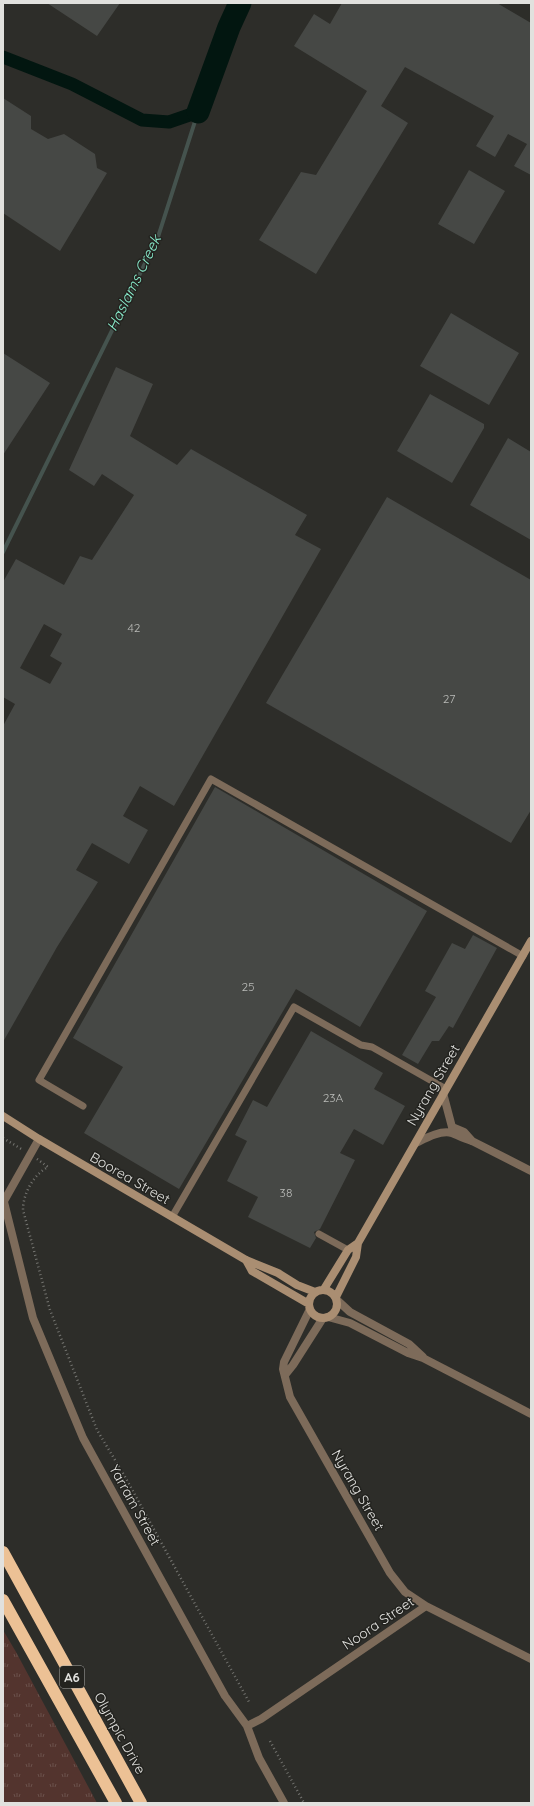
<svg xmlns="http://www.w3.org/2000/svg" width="534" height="1806" font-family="Quicksand,sans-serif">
<defs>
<pattern id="grass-tufts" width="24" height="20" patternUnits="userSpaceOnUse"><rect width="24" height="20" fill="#53342e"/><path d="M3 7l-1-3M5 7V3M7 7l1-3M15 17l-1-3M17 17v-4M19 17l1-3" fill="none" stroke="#6b514c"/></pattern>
</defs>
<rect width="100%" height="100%" fill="#2d2d29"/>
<path fill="url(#grass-tufts)" d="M 3,1630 L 16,1652 L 97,1803 L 3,1803 Z"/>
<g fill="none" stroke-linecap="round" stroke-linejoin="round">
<path stroke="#45534e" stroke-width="4" d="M 3,552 L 158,237 L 198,112"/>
<path stroke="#021610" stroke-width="13" d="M 3,57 L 72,84 L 142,120 L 169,122 L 198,112"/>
<path stroke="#021610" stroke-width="23" d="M 198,112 L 229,27 L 240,3"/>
</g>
<path fill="#464845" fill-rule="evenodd" d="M 47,3 L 120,3 L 97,36 Z
M 342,3 L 497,3 L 531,23 L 531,175 L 514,166 L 527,144 L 508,134 L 495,157 L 476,146 L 494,116 L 405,67 L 381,106 L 408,123 L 316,274 L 259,240 L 301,172 L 316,175 L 367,91 L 294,46 L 314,14 L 330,24 Z
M 3,98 L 31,116 L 31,129 L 48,139 L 64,134 L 95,154 L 97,168 L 107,173 L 60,251 L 3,213 Z
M 469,170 L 505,191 L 474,244 L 438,224 Z
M 451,313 L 519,353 L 489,405 L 420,366 Z
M 3,353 L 50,383 L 3,455 Z
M 116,367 L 153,384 L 130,436 L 177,465 L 191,449 L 307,515 L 295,535 L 321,549 L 174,806 L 140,786 L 123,816 L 148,830 L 129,864 L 92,843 L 76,870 L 98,882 L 57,947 L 3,1042 L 3,726 L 15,704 L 3,697 L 3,582 L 16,559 L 64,585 L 80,556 L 92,560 L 134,495 L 102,474 L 94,486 L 69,470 ZM 44,624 L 62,634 L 50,656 L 62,663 L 50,684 L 20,668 Z
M 430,394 L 484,424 L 484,428 L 452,483 L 397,451 Z
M 508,438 L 531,452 L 531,540 L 470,505 Z
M 387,497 L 531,580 L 531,810 L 511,843 L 266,703 Z
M 215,787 L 427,911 L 360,1027 L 296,989 L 179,1189 L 84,1133 L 123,1067 L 73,1038 Z
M 473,935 L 497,948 L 453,1028 L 449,1026 L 439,1041 L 432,1041 L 418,1064 L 402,1055 L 436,997 L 425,991 L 452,943 L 465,949 Z
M 311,1031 L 383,1073 L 374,1089 L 405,1106 L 383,1145 L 354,1129 L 340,1153 L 355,1160 L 320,1229 L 314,1232 L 316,1238 L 310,1248 L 248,1217 L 258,1197 L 227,1181 L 247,1141 L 235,1135 L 253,1100 L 267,1107 Z"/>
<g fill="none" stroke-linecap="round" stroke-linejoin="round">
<path stroke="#757571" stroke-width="2.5" stroke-dasharray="1 3" stroke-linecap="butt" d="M 3,1138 L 23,1150
M 37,1159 L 48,1167 C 33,1175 23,1194 23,1210 L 50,1310 L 97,1430 L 124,1475 L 249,1702
M 270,1741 L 304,1803"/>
<path stroke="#7d6b5a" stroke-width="7" d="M 83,1106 L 39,1080 L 211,779 L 523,956
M 172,1217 L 294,1007 L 361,1045 L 372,1047 L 446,1089
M 319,1234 L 348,1250"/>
<path stroke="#7d6b5a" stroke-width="8" d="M 443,1093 L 452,1127 L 464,1132 L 472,1141
M 416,1143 C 426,1138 440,1130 452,1133 C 459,1136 464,1139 472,1141 L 531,1171
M 3,1198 L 33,1318 L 83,1438 L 225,1696 L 247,1726 L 259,1758 L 284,1803
M 4,1201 L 39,1139
M 337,1300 L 350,1312 L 409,1344 L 423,1357
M 310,1309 L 284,1362 L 283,1369 L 290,1397 L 390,1573 L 405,1592 L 426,1606
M 328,1317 L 350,1323 L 408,1353 L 423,1358 L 531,1414
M 285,1375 L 293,1365 L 323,1318
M 247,1726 L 261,1719 L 426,1606 L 531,1659"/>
<path stroke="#aa8e72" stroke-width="8" d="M 3,1116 L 39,1139 L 246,1260 L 278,1273 L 297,1285 L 315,1292
M 246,1260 L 252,1271 L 309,1304
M 324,1289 L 348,1250 L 358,1243
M309 1304a14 14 0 1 1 28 0a14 14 0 1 1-28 0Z
M 336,1297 L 356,1257 L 358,1243 L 531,941"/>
<path stroke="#ecc195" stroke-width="12" d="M 3,1552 L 141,1803
M 3,1600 L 116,1803"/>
</g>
<g text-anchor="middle" stroke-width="3" stroke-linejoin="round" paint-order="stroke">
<g font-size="12" fill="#babbb8">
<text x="134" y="632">42</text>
<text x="449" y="703">27</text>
<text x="248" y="991">25</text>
<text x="333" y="1102">23A</text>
<text x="286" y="1197">38</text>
</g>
<rect fill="#23231f" stroke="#a8a8a5" stroke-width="1" x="60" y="1666" width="24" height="22" rx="3"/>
<g font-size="13" font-weight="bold" fill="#e1e1de">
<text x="72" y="1682">A6</text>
</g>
<g font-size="14" fill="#e1e1de" stroke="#23231f">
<text transform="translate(433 1085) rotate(-60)" y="5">Nyrang Street</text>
<text transform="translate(130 1178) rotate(30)" y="5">Boorea Street</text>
<text transform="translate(358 1490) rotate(60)" y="5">Nyrang Street</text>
<text transform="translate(135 1505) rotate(61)" y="5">Yarram Street</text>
<text transform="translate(378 1623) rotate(-34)" y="5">Noora Street</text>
<text transform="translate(120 1733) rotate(61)" y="5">Olympic Drive</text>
</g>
<g font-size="15" font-style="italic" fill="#8bf0d0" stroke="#23231f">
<text transform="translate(134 283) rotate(-64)" y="5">Haslams Creek</text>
</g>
</g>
<rect width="534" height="1806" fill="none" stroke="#e1e1de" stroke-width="8"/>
</svg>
